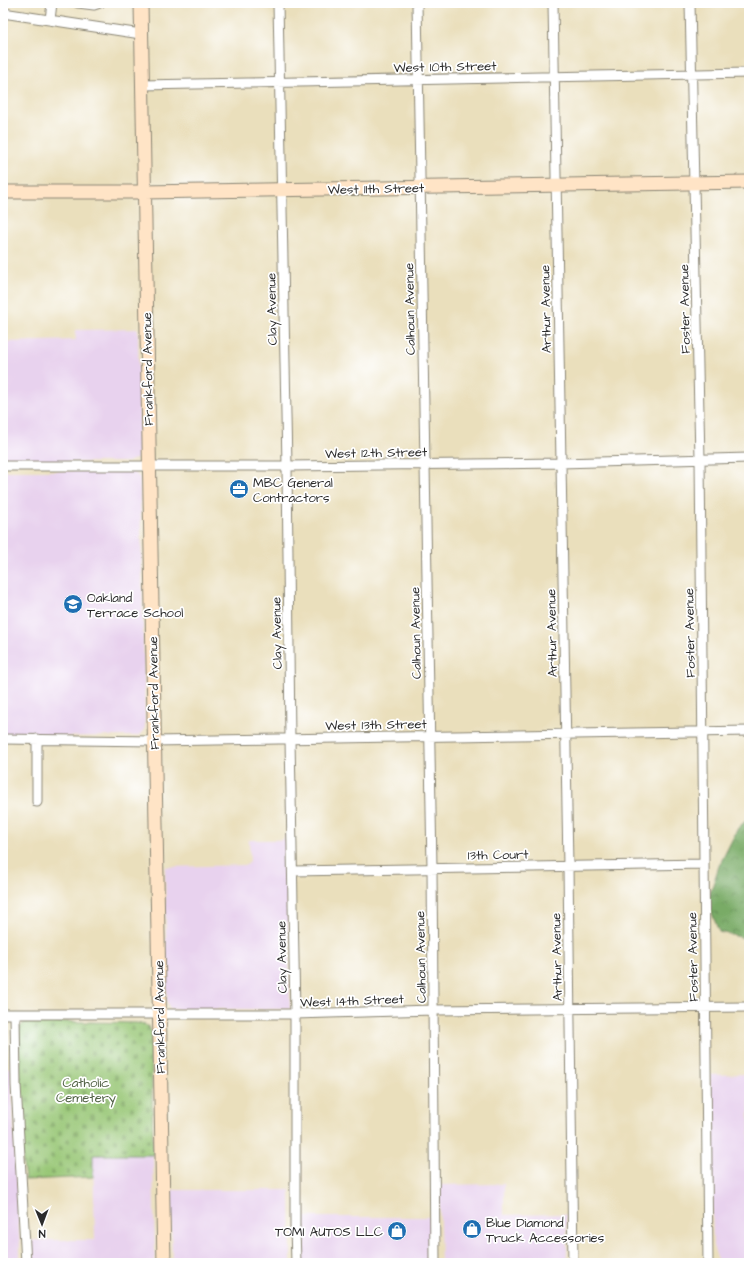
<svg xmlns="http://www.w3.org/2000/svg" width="752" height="1266" font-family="'Architects Daughter',sans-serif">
<defs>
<pattern id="forest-crowns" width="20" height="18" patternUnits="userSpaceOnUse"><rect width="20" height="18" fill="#79ab66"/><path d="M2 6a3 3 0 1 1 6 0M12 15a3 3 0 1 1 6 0" fill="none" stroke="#638b54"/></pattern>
<pattern id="cemetery-stones" width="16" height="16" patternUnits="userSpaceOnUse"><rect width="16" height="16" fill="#97c675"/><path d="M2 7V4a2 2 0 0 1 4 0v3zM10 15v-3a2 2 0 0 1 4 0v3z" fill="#82aa65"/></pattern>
</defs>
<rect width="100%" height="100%" fill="#fff"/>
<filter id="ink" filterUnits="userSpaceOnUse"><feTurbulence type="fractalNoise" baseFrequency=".025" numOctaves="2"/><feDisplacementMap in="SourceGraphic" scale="8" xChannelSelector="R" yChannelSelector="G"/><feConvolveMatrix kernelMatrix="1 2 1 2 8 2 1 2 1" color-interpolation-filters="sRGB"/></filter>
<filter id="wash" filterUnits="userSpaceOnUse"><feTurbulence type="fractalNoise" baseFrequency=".012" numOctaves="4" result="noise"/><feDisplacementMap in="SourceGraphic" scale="16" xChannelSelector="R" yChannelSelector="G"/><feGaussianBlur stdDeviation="0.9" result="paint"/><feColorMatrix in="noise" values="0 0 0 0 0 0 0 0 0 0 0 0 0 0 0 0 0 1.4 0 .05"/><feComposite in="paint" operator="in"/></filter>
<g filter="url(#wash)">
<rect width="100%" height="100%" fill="#eadfbc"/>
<path fill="#e8d2ee" d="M 138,329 L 140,452 L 138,458 L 128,462 L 15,462 L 10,461 L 3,456 L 3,342 L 76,340 L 75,330 Z
M 3,471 L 128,471 L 135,473 L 140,478 L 145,726 L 144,731 L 140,735 L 135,736 L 3,737 Z
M 286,834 L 290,1009 L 171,1009 L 169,1007 L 167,1002 L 165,867 L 247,865 L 250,861 L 249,840 L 283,840 Z
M 3,1068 L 11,1068 L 20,1248 L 20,1263 L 3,1263 Z
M 749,1074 L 749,1263 L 719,1263 L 713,1246 L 710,1075 Z
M 93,1155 L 153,1155 L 155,1263 L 30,1263 L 28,1240 L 95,1240 Z
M 504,1184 L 504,1215 L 566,1214 L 567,1251 L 566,1263 L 441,1263 L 439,1185 Z
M 171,1190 L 290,1190 L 291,1263 L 172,1263 Z
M 299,1217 L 430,1217 L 430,1263 L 303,1263 L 299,1247 Z"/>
<path fill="url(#forest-crowns)" stroke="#526b48" d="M 749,818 L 749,939 L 719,932 L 709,905 L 709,897 L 719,866 L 738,828 Z"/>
<path fill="url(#cemetery-stones)" stroke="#617850" d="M 26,1021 L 137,1023 L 143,1024 L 149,1027 L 151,1031 L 153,1155 L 93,1155 L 93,1177 L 25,1180 L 22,1155 L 19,1028 Z"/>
</g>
<g filter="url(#ink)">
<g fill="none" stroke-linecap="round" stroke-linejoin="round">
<g stroke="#8a8574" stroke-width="11">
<path id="minor" d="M 78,3 L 94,5 L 100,3
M 278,3 L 287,466 L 290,739 L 295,1014 L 295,1226 L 296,1263
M 417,3 L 432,868 L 435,1263
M 553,3 L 568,866 L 573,1263
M 690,3 L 700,459 L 708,1263
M 3,13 L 141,34
M 50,20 L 52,3
M 142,85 L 749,73
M 3,466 L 287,466 L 560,463 L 749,458
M 3,739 L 154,741 L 749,731
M 37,802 L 37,739
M 293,871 L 704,864
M 3,1014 L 295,1014 L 433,1010 L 749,1007
M 15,1014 L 16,1085 L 26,1263"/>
</g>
<g stroke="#8a8574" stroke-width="15">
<path id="secondary" d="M 141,3 L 164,1263
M 3,192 L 144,192 L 749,182"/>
</g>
<use href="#minor" stroke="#fff" stroke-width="9"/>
<use href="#secondary" stroke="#ffe4c6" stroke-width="13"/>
</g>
</g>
<defs>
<g id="office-disc" transform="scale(1)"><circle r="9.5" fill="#1f6fb2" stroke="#fff"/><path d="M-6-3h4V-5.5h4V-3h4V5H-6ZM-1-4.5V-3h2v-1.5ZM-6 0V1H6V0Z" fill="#fff"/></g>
<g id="school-disc" transform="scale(1)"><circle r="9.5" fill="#1f6fb2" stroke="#fff"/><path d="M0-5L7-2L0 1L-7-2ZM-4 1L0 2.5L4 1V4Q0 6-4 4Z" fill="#fff"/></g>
<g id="shop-disc" transform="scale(1)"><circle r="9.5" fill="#1f6fb2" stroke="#fff"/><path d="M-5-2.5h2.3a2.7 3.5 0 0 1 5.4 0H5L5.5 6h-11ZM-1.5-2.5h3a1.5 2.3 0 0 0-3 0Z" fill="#fff"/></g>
</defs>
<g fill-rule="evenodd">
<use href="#office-disc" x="239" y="489"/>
<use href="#school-disc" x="73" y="604"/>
<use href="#shop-disc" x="472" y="1229"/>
<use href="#shop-disc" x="397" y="1231"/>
</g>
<g text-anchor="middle" stroke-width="3.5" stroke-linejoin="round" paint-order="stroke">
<g font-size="13" fill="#2b2b2b" stroke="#fff">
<text transform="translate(445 66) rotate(-1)" y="5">West 10th Street</text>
<text transform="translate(376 188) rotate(-1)" y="5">West 11th Street</text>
<text transform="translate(271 309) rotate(-91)" y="5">Clay Avenue</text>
<text transform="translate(409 309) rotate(-91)" y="5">Calhoun Avenue</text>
<text transform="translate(545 309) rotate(-91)" y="5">Arthur Avenue</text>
<text transform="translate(684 309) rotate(-91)" y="5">Foster Avenue</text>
<text transform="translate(147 369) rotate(-91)" y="5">Frankford Avenue</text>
<text transform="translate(376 452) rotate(-1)" y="5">West 12th Street</text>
<text transform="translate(276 633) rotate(-91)" y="5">Clay Avenue</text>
<text transform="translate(415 633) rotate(-91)" y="5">Calhoun Avenue</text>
<text transform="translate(551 633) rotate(-91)" y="5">Arthur Avenue</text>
<text transform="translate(689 633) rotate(-91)" y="5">Foster Avenue</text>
<text transform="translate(153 693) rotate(-91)" y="5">Frankford Avenue</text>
<text transform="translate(376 724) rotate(-1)" y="5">West 13th Street</text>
<text transform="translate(498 854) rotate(-1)" y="5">13th Court</text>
<text transform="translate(281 957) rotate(-91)" y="5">Clay Avenue</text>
<text transform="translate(420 957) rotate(-91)" y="5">Calhoun Avenue</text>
<text transform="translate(556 957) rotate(-91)" y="5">Arthur Avenue</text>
<text transform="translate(692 957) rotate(-91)" y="5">Foster Avenue</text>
<text transform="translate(352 1000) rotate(-2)" y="5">West 14th Street</text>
<text transform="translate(159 1017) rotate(-91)" y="5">Frankford Avenue</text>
</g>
<g font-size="13" fill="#2b2b2b" stroke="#fff" text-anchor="start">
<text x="253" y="487">MBC General<tspan x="253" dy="15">Contractors</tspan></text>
<text x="87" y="602">Oakland<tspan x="87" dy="15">Terrace School</tspan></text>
<text x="486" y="1227">Blue Diamond<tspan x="486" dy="15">Truck Accessories</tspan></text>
<text x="383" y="1236" text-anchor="end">TOMI AUTOS LLC</text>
</g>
<g font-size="13" fill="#516145" stroke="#fff">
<text x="86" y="1087">Catholic<tspan x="86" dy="15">Cemetery</tspan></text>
</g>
</g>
<rect width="752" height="1266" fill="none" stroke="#fff" stroke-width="16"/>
<g transform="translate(42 1224) rotate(179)" stroke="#ffffff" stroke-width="3" paint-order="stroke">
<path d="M0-3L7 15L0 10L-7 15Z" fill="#2b2b2b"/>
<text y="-6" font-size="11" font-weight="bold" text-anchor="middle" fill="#2b2b2b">N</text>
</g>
</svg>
